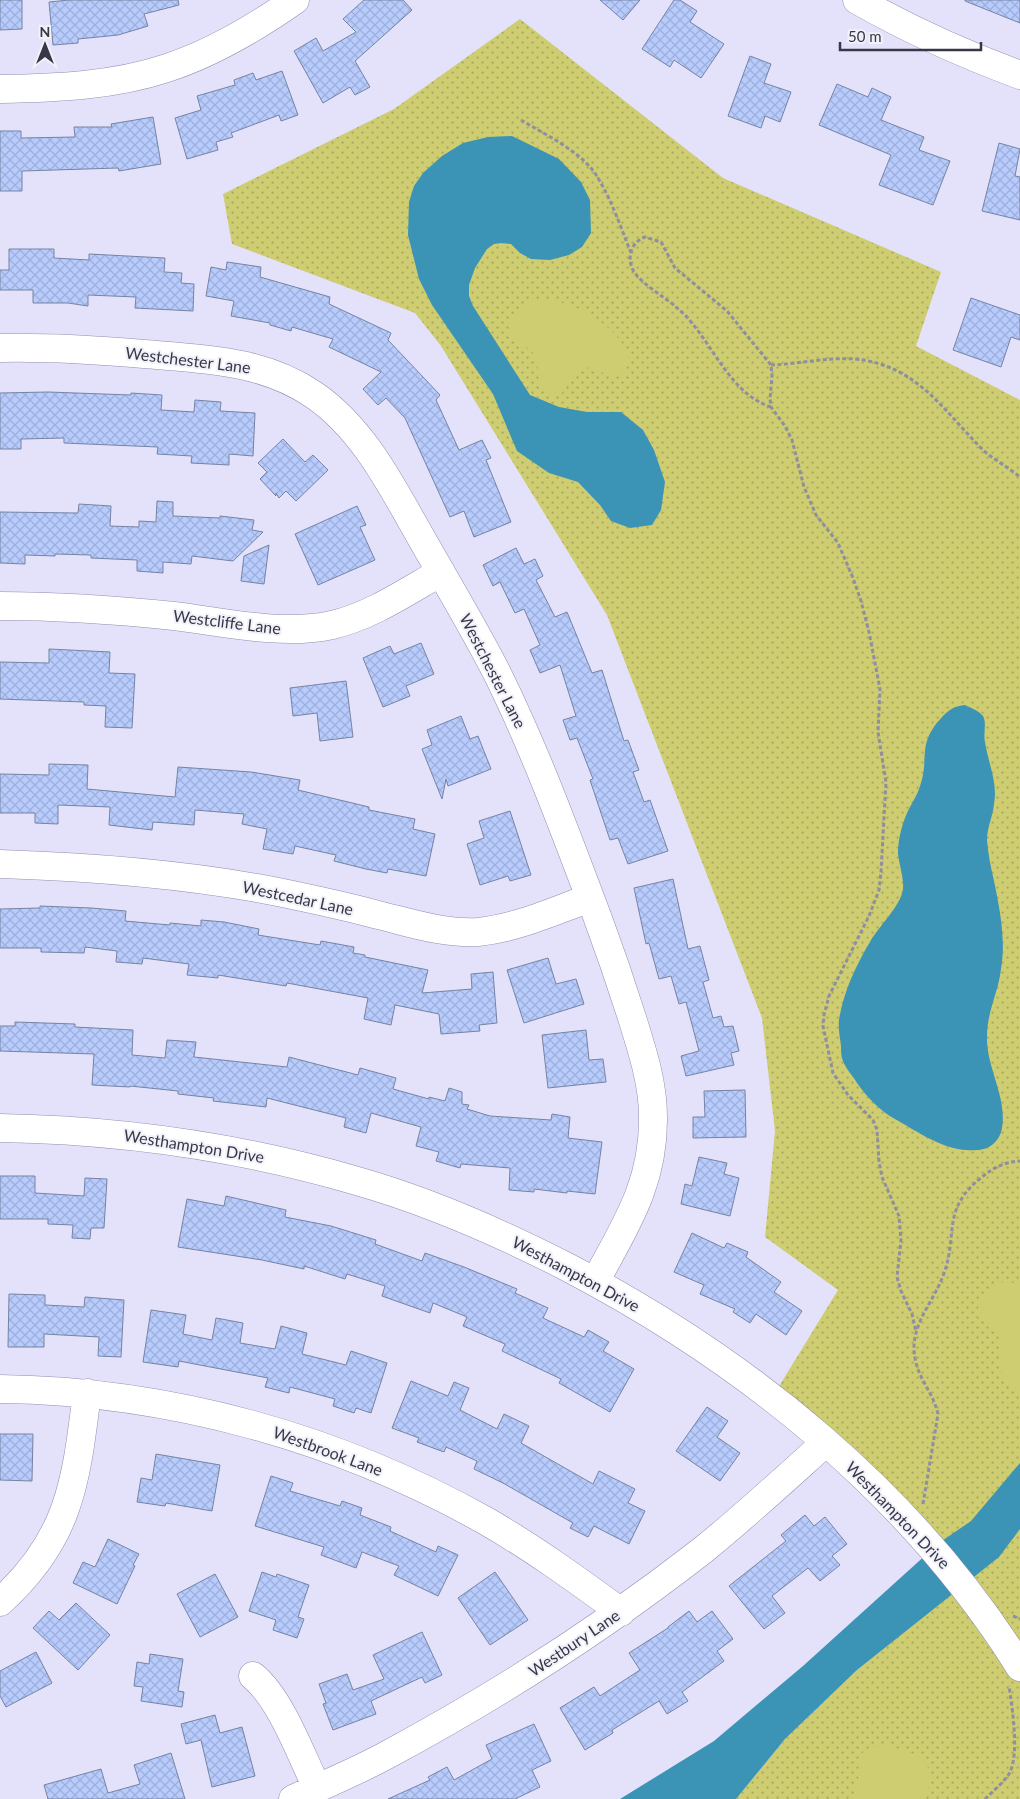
<svg xmlns="http://www.w3.org/2000/svg" width="1020" height="1799" font-family="Lato,sans-serif">
<defs>
<pattern id="grass-dots" width="8" height="8" patternUnits="userSpaceOnUse" patternTransform="scale(1.25)"><rect width="8" height="8" fill="#cecd71"/><path d="M2 2h.1M6 6h.1" fill="none" stroke="#a8a75f" stroke-width="1.8" stroke-linecap="round"/></pattern>
<pattern id="building-cross-hatch" width="8" height="8" patternUnits="userSpaceOnUse" patternTransform="scale(1.25)"><rect width="8" height="8" fill="#b7cbfd"/><path d="M0 0l8 8M0 8l8-8" fill="none" stroke="#9eafda"/></pattern>
</defs>
<rect width="100%" height="100%" fill="#e3e2fa"/>
<path fill="url(#grass-dots)" d="M 520,19 L 723,178 L 941,272 L 916,346 L 1020,400 L 1020,1799 L 736,1799 L 785,1739 L 857,1670 L 970,1579 L 778,1388 L 838,1290 L 765,1237 L 775,1131 L 762,1018 L 607,615 L 441,346 L 415,313 L 232,244 L 223,194 L 394,109 Z"/>
<path fill="#cecd71" d="M 536,299 C 568,299 603,317 622,343 C 628,350 631,358 627,367 C 617,391 596,361 580,369 C 570,375 568,385 562,393 C 529,403 544,363 532,352 C 527,346 518,343 512,339 C 501,318 520,310 536,299 Z
M 1003,1282 L 1016,1283 L 1020,1288 L 1020,1389 L 1016,1390 C 1013,1388 1008,1386 1006,1383 C 997,1371 1004,1354 1000,1341 C 996,1328 987,1319 978,1309 C 982,1292 987,1286 1003,1282 Z
M 886,1746 C 917,1752 942,1762 924,1799 L 853,1799 L 858,1778 L 859,1759 L 862,1753 L 875,1747 Z"/>
<path fill="#3b93b6" d="M 512,136 L 559,159 L 581,182 L 590,200 L 591,233 L 582,247 L 569,255 L 550,260 L 531,259 L 520,253 L 511,244 L 502,243 L 494,244 L 487,249 L 475,268 L 469,285 L 469,296 L 473,306 L 530,395 L 559,407 L 587,412 L 621,412 L 643,430 L 654,450 L 665,482 L 661,510 L 652,525 L 630,528 L 611,521 L 600,505 L 578,482 L 549,473 L 517,451 L 493,394 L 432,305 L 419,279 L 408,235 L 409,202 L 414,186 L 423,173 L 442,156 L 463,143 L 488,137 Z
M 965,705 C 971,708 979,711 983,716 C 987,723 983,734 985,742 C 988,763 998,782 994,804 C 993,816 987,827 987,840 C 988,854 991,868 994,881 C 1000,910 1006,940 1001,969 C 998,995 986,1012 987,1041 C 988,1070 1007,1098 1002,1128 C 1000,1141 989,1150 977,1150 C 947,1153 920,1133 895,1119 C 880,1111 867,1097 857,1083 C 853,1076 846,1069 843,1061 C 841,1057 841,1051 841,1046 C 840,1037 838,1028 839,1020 C 843,993 856,965 870,942 C 878,927 901,906 903,889 C 904,877 899,865 898,853 C 898,838 903,820 910,807 C 913,801 917,795 919,789 C 931,758 915,745 943,716 C 950,709 955,706 965,705 Z
M 1020,1463 L 1020,1529 L 999,1557 L 857,1670 L 785,1739 L 736,1799 L 620,1799 L 714,1741 L 803,1666 L 939,1543 L 971,1521 Z"/>
<path fill="url(#building-cross-hatch)" stroke="#7683a4" d="M 0,0 L 22,0 L 22,29 L 0,30 Z
M 69,0 L 178,0 L 179,5 L 144,14 L 148,26 L 118,35 L 78,39 L 78,43 L 53,45 L 49,2 Z
M 364,0 L 403,0 L 412,10 L 355,61 L 370,87 L 355,95 L 350,87 L 323,103 L 294,51 L 316,38 L 323,51 L 356,32 L 343,19 Z
M 600,0 L 640,0 L 623,20 Z
M 674,0 L 680,0 L 697,11 L 690,22 L 724,44 L 701,78 L 674,60 L 670,67 L 642,49 Z
M 965,0 L 1020,0 L 1020,23 L 965,1 Z
M 750,56 L 771,64 L 764,83 L 791,92 L 780,122 L 765,116 L 761,128 L 728,116 Z
M 282,71 L 298,115 L 281,121 L 279,115 L 231,133 L 233,137 L 216,142 L 218,150 L 187,159 L 175,118 L 201,110 L 197,96 L 235,85 L 234,80 L 253,73 L 256,80 Z
M 837,84 L 868,97 L 872,88 L 891,97 L 881,120 L 924,137 L 919,150 L 950,161 L 933,205 L 879,185 L 891,155 L 819,125 Z
M 153,117 L 161,164 L 119,171 L 118,168 L 22,171 L 22,191 L 0,191 L 0,131 L 21,131 L 21,138 L 75,137 L 74,127 L 112,127 L 111,124 Z
M 999,143 L 1020,149 L 1015,176 L 1020,177 L 1020,220 L 982,211 Z
M 9,249 L 54,249 L 54,258 L 89,260 L 89,254 L 165,258 L 164,272 L 182,273 L 181,283 L 194,284 L 193,311 L 135,308 L 136,297 L 88,295 L 88,306 L 68,303 L 33,303 L 33,290 L 0,290 L 0,270 L 9,270 Z
M 227,262 L 261,267 L 260,277 L 330,297 L 329,304 L 391,333 L 388,340 L 440,395 L 436,400 L 459,450 L 482,440 L 491,458 L 486,460 L 511,522 L 474,537 L 464,511 L 450,517 L 405,418 L 386,398 L 378,405 L 363,389 L 381,372 L 329,347 L 333,339 L 292,327 L 291,331 L 270,325 L 270,323 L 231,316 L 234,301 L 206,296 L 211,267 L 226,270 Z
M 971,298 L 1020,315 L 1020,340 L 1011,337 L 1001,367 L 953,350 Z
M 48,392 L 131,395 L 131,393 L 162,395 L 161,410 L 194,412 L 195,400 L 221,402 L 220,411 L 255,413 L 253,456 L 229,454 L 229,465 L 191,463 L 192,456 L 157,454 L 158,447 L 64,443 L 64,438 L 21,439 L 21,449 L 0,449 L 0,393 Z
M 283,439 L 305,462 L 313,455 L 328,470 L 296,501 L 286,491 L 279,498 L 276,493 L 276,496 L 260,479 L 267,472 L 258,463 Z
M 157,501 L 173,502 L 173,516 L 220,518 L 220,516 L 254,520 L 252,530 L 263,532 L 233,561 L 192,556 L 191,564 L 163,562 L 163,573 L 137,571 L 137,560 L 91,558 L 91,555 L 55,554 L 55,556 L 25,555 L 25,564 L 0,563 L 0,512 L 78,513 L 79,504 L 111,506 L 110,526 L 139,527 L 139,521 L 156,522 Z
M 357,506 L 366,525 L 360,527 L 375,560 L 318,585 L 295,534 Z
M 269,545 L 264,584 L 241,581 L 244,556 Z
M 516,548 L 524,564 L 535,559 L 543,576 L 536,580 L 555,617 L 567,612 L 592,673 L 602,670 L 624,741 L 628,740 L 639,770 L 633,772 L 644,802 L 650,800 L 668,851 L 628,864 L 618,838 L 610,840 L 590,780 L 593,779 L 577,738 L 570,740 L 563,720 L 576,716 L 560,665 L 540,673 L 530,650 L 540,645 L 524,609 L 515,613 L 500,582 L 493,586 L 483,565 Z
M 421,643 L 434,674 L 406,686 L 410,696 L 383,707 L 363,658 L 390,646 L 394,654 Z
M 49,649 L 110,652 L 109,673 L 135,674 L 132,728 L 105,727 L 106,706 L 84,705 L 84,702 L 0,699 L 0,662 L 49,663 Z
M 346,681 L 353,737 L 320,741 L 317,713 L 293,716 L 290,688 Z
M 461,716 L 470,739 L 478,736 L 491,769 L 448,786 L 446,779 L 442,799 L 422,749 L 432,745 L 427,730 Z
M 49,764 L 88,765 L 87,789 L 175,797 L 178,767 L 251,772 L 300,780 L 298,790 L 369,807 L 369,810 L 415,819 L 413,829 L 435,834 L 426,876 L 388,869 L 387,873 L 366,869 L 334,861 L 336,855 L 295,846 L 293,854 L 263,849 L 267,829 L 242,824 L 244,814 L 195,810 L 194,825 L 153,822 L 152,830 L 109,825 L 110,807 L 58,805 L 58,824 L 35,823 L 35,813 L 0,813 L 0,774 L 49,775 Z
M 510,811 L 531,875 L 510,881 L 508,876 L 480,885 L 467,844 L 484,838 L 479,821 Z
M 673,879 L 688,949 L 700,946 L 709,980 L 703,982 L 713,1018 L 721,1016 L 724,1027 L 733,1026 L 739,1051 L 731,1053 L 734,1065 L 686,1076 L 681,1056 L 699,1051 L 686,1002 L 679,1004 L 671,976 L 659,979 L 649,943 L 646,944 L 634,888 Z
M 40,906 L 91,908 L 126,911 L 125,921 L 170,925 L 170,923 L 201,926 L 201,920 L 224,922 L 259,929 L 258,935 L 320,945 L 321,941 L 354,947 L 353,953 L 365,955 L 365,957 L 428,970 L 422,993 L 472,989 L 471,974 L 493,972 L 497,1023 L 479,1025 L 480,1031 L 441,1034 L 439,1014 L 395,1005 L 391,1025 L 364,1019 L 368,998 L 287,983 L 286,986 L 218,975 L 218,978 L 187,975 L 189,964 L 143,958 L 142,964 L 116,962 L 117,951 L 85,947 L 84,953 L 41,952 L 41,948 L 0,948 L 0,909 L 40,908 Z
M 548,958 L 556,984 L 576,979 L 584,1004 L 524,1023 L 507,970 Z
M 15,1022 L 75,1024 L 75,1027 L 133,1030 L 132,1055 L 165,1058 L 167,1040 L 196,1042 L 194,1057 L 287,1067 L 289,1057 L 358,1075 L 360,1068 L 396,1078 L 393,1089 L 429,1099 L 429,1097 L 445,1101 L 449,1088 L 462,1092 L 462,1104 L 469,1105 L 467,1109 L 490,1116 L 551,1120 L 552,1114 L 570,1117 L 568,1138 L 602,1142 L 595,1194 L 567,1191 L 567,1193 L 534,1189 L 534,1192 L 509,1190 L 510,1168 L 461,1164 L 460,1168 L 436,1161 L 439,1152 L 416,1146 L 421,1127 L 371,1113 L 366,1133 L 344,1127 L 346,1118 L 267,1098 L 266,1107 L 213,1101 L 214,1098 L 178,1094 L 178,1091 L 130,1086 L 130,1087 L 92,1085 L 94,1054 L 0,1051 L 0,1026 L 15,1026 Z
M 586,1030 L 589,1060 L 603,1059 L 606,1082 L 548,1088 L 542,1035 Z
M 745,1090 L 746,1137 L 693,1138 L 693,1117 L 705,1117 L 704,1091 Z
M 699,1157 L 727,1163 L 724,1174 L 739,1178 L 730,1216 L 681,1204 L 685,1184 L 692,1186 Z
M 0,1176 L 35,1176 L 35,1193 L 84,1196 L 85,1178 L 107,1179 L 104,1228 L 91,1228 L 90,1239 L 72,1238 L 73,1225 L 48,1224 L 48,1219 L 0,1219 Z
M 226,1196 L 286,1210 L 285,1217 L 331,1226 L 376,1240 L 375,1244 L 422,1261 L 425,1253 L 464,1267 L 517,1289 L 515,1293 L 548,1308 L 543,1318 L 584,1337 L 588,1330 L 609,1342 L 603,1351 L 634,1369 L 610,1412 L 559,1383 L 561,1379 L 502,1351 L 505,1344 L 463,1326 L 467,1317 L 433,1303 L 430,1313 L 382,1296 L 385,1286 L 347,1274 L 345,1279 L 304,1266 L 304,1269 L 262,1260 L 178,1247 L 187,1199 L 224,1206 Z
M 692,1233 L 724,1248 L 727,1243 L 748,1252 L 746,1257 L 781,1282 L 774,1292 L 802,1311 L 786,1335 L 756,1314 L 750,1323 L 733,1312 L 735,1309 L 700,1294 L 704,1285 L 674,1272 Z
M 9,1294 L 45,1295 L 45,1305 L 84,1307 L 85,1297 L 124,1300 L 121,1357 L 98,1356 L 99,1337 L 44,1334 L 44,1347 L 8,1347 Z
M 151,1310 L 186,1315 L 183,1334 L 212,1340 L 216,1318 L 243,1323 L 240,1343 L 275,1349 L 281,1326 L 307,1333 L 302,1354 L 346,1365 L 351,1351 L 387,1363 L 371,1413 L 356,1408 L 354,1413 L 333,1406 L 335,1399 L 290,1387 L 289,1393 L 265,1387 L 268,1378 L 179,1361 L 178,1367 L 143,1362 Z
M 411,1381 L 448,1396 L 454,1382 L 469,1388 L 460,1410 L 497,1429 L 504,1414 L 529,1426 L 521,1443 L 593,1484 L 599,1471 L 635,1489 L 628,1503 L 645,1511 L 629,1544 L 594,1526 L 588,1537 L 570,1528 L 573,1523 L 503,1483 L 474,1469 L 477,1461 L 446,1447 L 444,1452 L 417,1442 L 419,1438 L 392,1428 Z
M 707,1407 L 728,1421 L 717,1437 L 740,1453 L 720,1481 L 676,1451 Z
M 0,1434 L 33,1434 L 32,1481 L 0,1480 Z
M 156,1454 L 220,1465 L 212,1511 L 166,1503 L 165,1506 L 137,1502 L 141,1478 L 152,1480 Z
M 271,1476 L 293,1483 L 290,1491 L 340,1506 L 342,1501 L 362,1508 L 360,1515 L 391,1527 L 390,1531 L 436,1552 L 438,1546 L 458,1555 L 438,1596 L 394,1575 L 399,1566 L 362,1552 L 356,1568 L 321,1555 L 324,1547 L 255,1526 Z
M 805,1515 L 814,1526 L 825,1517 L 847,1544 L 832,1556 L 840,1565 L 820,1581 L 808,1568 L 772,1596 L 785,1613 L 764,1629 L 729,1586 L 786,1541 L 781,1535 Z
M 108,1539 L 139,1554 L 133,1565 L 135,1566 L 117,1604 L 73,1583 L 83,1562 L 95,1567 Z
M 262,1572 L 276,1577 L 277,1574 L 309,1585 L 298,1617 L 304,1619 L 297,1638 L 273,1630 L 276,1620 L 249,1611 Z
M 495,1572 L 528,1620 L 490,1645 L 458,1598 Z
M 215,1574 L 238,1617 L 200,1637 L 177,1594 Z
M 76,1603 L 110,1635 L 78,1670 L 33,1628 L 49,1611 L 59,1620 Z
M 689,1611 L 697,1622 L 712,1611 L 733,1639 L 717,1651 L 724,1661 L 682,1692 L 688,1701 L 667,1714 L 659,1701 L 612,1730 L 613,1733 L 585,1750 L 560,1708 L 594,1687 L 600,1696 L 640,1670 L 629,1653 L 668,1628 L 668,1627 Z
M 422,1632 L 442,1675 L 425,1683 L 422,1677 L 371,1701 L 376,1714 L 333,1730 L 323,1704 L 326,1703 L 319,1684 L 347,1674 L 353,1690 L 384,1679 L 373,1655 Z
M 36,1652 L 52,1683 L 6,1707 L 0,1696 L 0,1671 Z
M 150,1654 L 183,1659 L 178,1691 L 184,1692 L 182,1707 L 141,1701 L 143,1687 L 134,1686 L 137,1662 L 149,1664 Z
M 215,1715 L 220,1733 L 242,1727 L 255,1776 L 212,1787 L 201,1740 L 186,1744 L 181,1724 Z
M 534,1724 L 551,1761 L 532,1770 L 540,1787 L 515,1799 L 388,1799 L 430,1780 L 428,1777 L 447,1767 L 454,1780 L 492,1759 L 486,1745 Z
M 171,1753 L 185,1799 L 48,1799 L 44,1785 L 101,1769 L 108,1793 L 140,1784 L 134,1765 Z"/>
<g fill="none" stroke-linecap="round" stroke-linejoin="round">
<g stroke="#908eb2" stroke-width="29">
<path id="minor" d="M 857,0 C 910,30 963,54 1020,75
M 0,89 C 56,88 113,86 167,68 C 213,53 255,28 295,0
M 0,348 C 48,347 96,350 144,354 C 204,359 263,360 314,395 C 365,430 393,489 423,541 C 448,585 474,628 497,673 C 536,752 566,834 597,916 C 610,951 622,986 633,1021 C 643,1053 653,1084 653,1117 C 654,1184 625,1226 595,1282
M 0,606 C 58,606 116,610 174,616 C 223,622 283,636 332,625 C 371,616 406,592 441,572
M 0,864 C 93,867 187,874 278,892 C 312,899 345,906 378,915 C 411,923 444,934 478,932 C 517,928 554,911 590,898
M 0,1128 C 121,1130 241,1147 357,1181 C 431,1202 501,1233 569,1268 C 748,1362 912,1494 1020,1667
M 0,1389 C 171,1391 338,1438 486,1521 C 533,1548 577,1580 621,1612
M 0,1602 C 70,1539 76,1482 87,1393
M 253,1676 C 281,1699 301,1755 317,1788
M 293,1799 C 324,1785 355,1772 385,1756 C 497,1696 603,1628 703,1550 C 745,1516 785,1479 825,1443"/>
</g>
<path stroke="#8f8ea2" stroke-width="3" stroke-dasharray="4 2.5" stroke-linecap="butt" d="M 521,120 C 546,135 584,153 598,178 C 612,201 621,228 631,253
M 771,365 C 799,364 827,357 855,359 C 917,365 943,410 983,450 C 994,460 1008,467 1020,477
M 771,407 C 733,395 715,350 691,322 C 687,316 680,311 675,306 C 663,296 637,281 632,268 C 627,255 632,242 645,237 L 661,242 L 675,268 L 727,311 L 771,365 L 772,376 L 770,399 L 771,407 L 785,426 L 792,440 L 804,487 L 816,515 L 838,543 L 853,578 L 861,601 L 869,632 L 880,689 L 878,732 L 886,782 L 881,872 L 879,890 L 869,916 L 829,996 L 824,1015 L 823,1026 L 833,1073 L 848,1095 L 873,1120 L 877,1130 L 879,1162 L 882,1177 L 899,1216 L 901,1240 L 897,1277 L 901,1291 L 912,1314 L 916,1332
M 923,1504 L 938,1414 C 932,1388 914,1377 914,1346 C 915,1320 934,1300 943,1276 C 959,1235 940,1210 982,1177 C 994,1167 1005,1162 1020,1161
M 1013,1616 L 1020,1619
M 985,1799 C 993,1791 1003,1783 1009,1774 C 1020,1755 1012,1707 1009,1686"/>
<use href="#minor" stroke="#fff" stroke-width="28"/>
</g>
<g text-anchor="middle" stroke-width="4" stroke-linejoin="round" paint-order="stroke">
<g font-size="16" fill="#383747" stroke="#f1f1f9">
<text transform="translate(188 360) rotate(7)" y="6">Westchester Lane</text>
<text transform="translate(227 622) rotate(7)" y="6">Westcliffe Lane</text>
<text transform="translate(493 671) rotate(63)" y="6">Westchester Lane</text>
<text transform="translate(298 898) rotate(12)" y="6">Westcedar Lane</text>
<text transform="translate(194 1146) rotate(9)" y="6">Westhampton Drive</text>
<text transform="translate(576 1274) rotate(28)" y="6">Westhampton Drive</text>
<text transform="translate(328 1451) rotate(20)" y="6">Westbrook Lane</text>
<text transform="translate(898 1515) rotate(46)" y="6">Westhampton Drive</text>
<text transform="translate(574 1643) rotate(-34)" y="6">Westbury Lane</text>
</g>
</g>
<g transform="translate(45 45)" stroke="#f1f1f9" stroke-width="4" paint-order="stroke">
<path d="M0-4L9 19L0 12L-9 19Z" fill="#383747"/>
<text y="-8" font-size="14" font-weight="bold" text-anchor="middle" fill="#383747">N</text>
</g>
<path d="M840 42v8h141v-8" fill="none" stroke="#383747" stroke-width="2.5"/>
<text x="848" y="42" font-size="15" fill="#383747" stroke="#f1f1f9" stroke-width="4" paint-order="stroke">50 m</text>
</svg>
